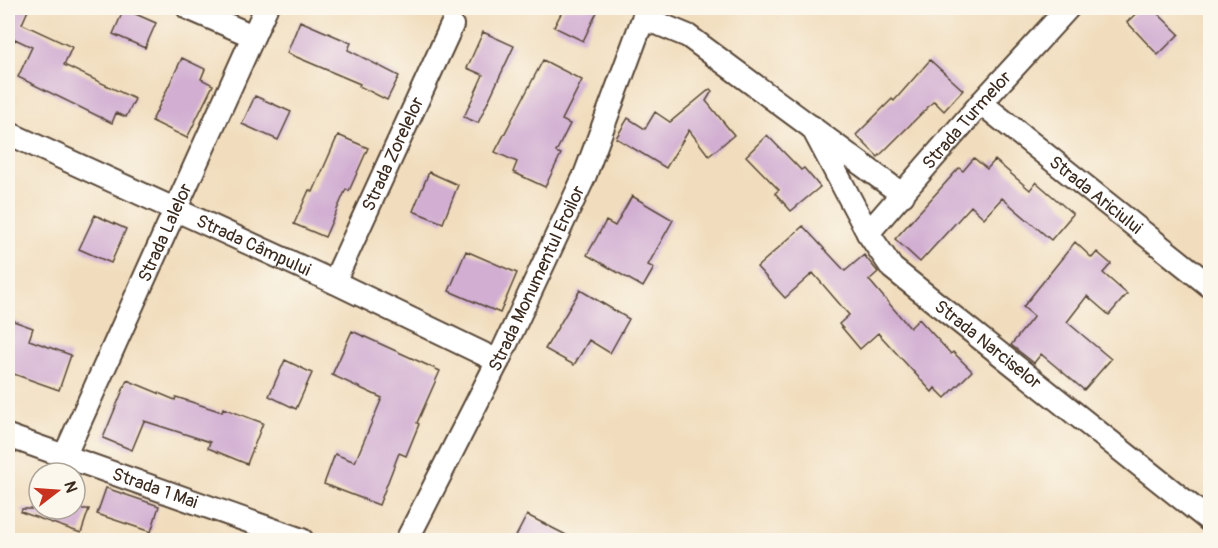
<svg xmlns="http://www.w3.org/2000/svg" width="1218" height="548" font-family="Pangolin,sans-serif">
<rect width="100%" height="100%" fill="#fbf7ec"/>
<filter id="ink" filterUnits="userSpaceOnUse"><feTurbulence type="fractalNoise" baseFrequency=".0167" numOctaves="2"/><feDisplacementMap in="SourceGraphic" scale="12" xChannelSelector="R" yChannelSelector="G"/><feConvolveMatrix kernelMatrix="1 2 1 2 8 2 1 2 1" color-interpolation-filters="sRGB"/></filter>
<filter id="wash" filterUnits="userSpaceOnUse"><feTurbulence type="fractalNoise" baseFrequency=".008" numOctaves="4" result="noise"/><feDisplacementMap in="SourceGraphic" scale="24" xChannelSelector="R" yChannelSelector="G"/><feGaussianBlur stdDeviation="1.35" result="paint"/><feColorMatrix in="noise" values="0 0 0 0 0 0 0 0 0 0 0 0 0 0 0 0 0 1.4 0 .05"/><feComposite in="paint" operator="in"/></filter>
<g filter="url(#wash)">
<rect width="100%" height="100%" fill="#f1ddbd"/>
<g id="blocks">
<path fill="#d1aed2" d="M 8,8 L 29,8 L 22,24 L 72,47 L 64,65 L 135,99 L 126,117 L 116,113 L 112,123 L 18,77 L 32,47 L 15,39 L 8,54 Z
M 564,8 L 599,8 L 583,41 L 554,27 Z
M 1142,8 L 1152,8 L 1179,34 L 1158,55 L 1127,22 Z
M 124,9 L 156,23 L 145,48 L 113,34 Z
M 300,21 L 351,43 L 348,50 L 399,76 L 387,100 L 359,86 L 360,84 L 287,53 Z
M 483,32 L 514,46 L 478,123 L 464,117 L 483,75 L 467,68 Z
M 182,58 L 205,69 L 201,79 L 213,85 L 187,138 L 152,121 Z
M 543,60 L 582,80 L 562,120 L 570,124 L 556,152 L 561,154 L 545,187 L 513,172 L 517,162 L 495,152 Z
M 930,60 L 963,90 L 944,111 L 934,101 L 878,157 L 856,135 L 892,99 L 894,101 Z
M 710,89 L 712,91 L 706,101 L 734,135 L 709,156 L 689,130 L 666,168 L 616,138 L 628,118 L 645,129 L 655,112 L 670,122 Z
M 255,96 L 291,112 L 278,140 L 242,124 Z
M 338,135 L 368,148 L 349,191 L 346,189 L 325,237 L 294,224 L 309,190 L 313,192 Z
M 767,135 L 801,170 L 804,168 L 820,187 L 791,211 L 775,193 L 779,190 L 746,156 Z
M 974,158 L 987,169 L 995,160 L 1030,190 L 1036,182 L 1073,214 L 1051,240 L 1002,198 L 984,218 L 971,206 L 920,262 L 895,239 L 959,168 L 963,171 Z
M 429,172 L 458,185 L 443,223 L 413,211 Z
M 632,196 L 673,220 L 648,265 L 654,268 L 643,287 L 587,255 L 606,221 L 615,226 Z
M 95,215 L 126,229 L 111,263 L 79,249 Z
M 803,226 L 845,271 L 864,255 L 878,272 L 869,280 L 910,328 L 919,319 L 951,354 L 953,352 L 972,371 L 945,398 L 935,388 L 932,392 L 878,333 L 860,349 L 839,324 L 849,315 L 813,273 L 785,298 L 757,267 Z
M 1075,242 L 1092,258 L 1097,252 L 1111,264 L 1103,273 L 1127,294 L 1109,315 L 1087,296 L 1067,322 L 1111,359 L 1084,390 L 1041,354 L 1034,363 L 1011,345 L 1034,316 L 1023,307 Z
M 466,251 L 517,273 L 500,313 L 449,291 Z
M 580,290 L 629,319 L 610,353 L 589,340 L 574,365 L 545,349 Z
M 8,319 L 33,328 L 29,340 L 71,355 L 59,390 L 8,372 Z
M 352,331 L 440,371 L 417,423 L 419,424 L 406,456 L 399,453 L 379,505 L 324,484 L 335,454 L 355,462 L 382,398 L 332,375 Z
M 285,360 L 312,373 L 296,409 L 269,396 Z
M 127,380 L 175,400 L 176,397 L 222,412 L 223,408 L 263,423 L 247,464 L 208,448 L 210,442 L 144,421 L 132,450 L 103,438 Z
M 106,488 L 159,506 L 151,532 L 97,514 Z
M 22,509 L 89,509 L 81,533 L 21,512 Z
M 527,515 L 576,540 L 514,540 Z"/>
</g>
</g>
<g filter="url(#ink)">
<use href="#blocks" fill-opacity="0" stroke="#564536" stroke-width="1.5"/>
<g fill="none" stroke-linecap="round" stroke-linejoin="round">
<g stroke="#564536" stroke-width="26">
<g id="minor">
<path d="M 188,8 L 253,36"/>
<path d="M 644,21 L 659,24 L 688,36 L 903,195"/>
<path id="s1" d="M 981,103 L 1210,286"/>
<path id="s2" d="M 812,127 L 868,233 L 892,268 L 1210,521"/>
<path id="s3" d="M 8,133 L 334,282 L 498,361"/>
<path id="s4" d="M 868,233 L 981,103 L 1068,8"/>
<path id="s5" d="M 334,282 L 452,25"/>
<path id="s6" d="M 8,436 L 302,540"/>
<path id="s7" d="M 64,457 L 266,8"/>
<path id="s8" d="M 407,540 L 498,361 L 585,175 L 647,8"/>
</g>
</g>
<use href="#minor" stroke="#fff" stroke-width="22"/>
</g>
</g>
<g text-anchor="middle" stroke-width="6" stroke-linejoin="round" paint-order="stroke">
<g font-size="18" fill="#3b2a1e" stroke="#fbf7ec">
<text dy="6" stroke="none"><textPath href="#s4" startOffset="150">Strada Turmelor</textPath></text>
<text dy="6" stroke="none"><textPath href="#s5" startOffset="141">Strada Zorelelor</textPath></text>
<text dy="6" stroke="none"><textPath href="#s1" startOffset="147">Strada Ariciului</textPath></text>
<text dy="6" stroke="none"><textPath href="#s7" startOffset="246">Strada Lalelor</textPath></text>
<text dy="6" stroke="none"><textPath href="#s3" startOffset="270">Strada Câmpului</textPath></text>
<text dy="6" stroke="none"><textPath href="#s8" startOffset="292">Strada Monumentul Eroilor</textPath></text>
<text dy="6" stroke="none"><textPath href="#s2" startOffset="285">Strada Narciselor</textPath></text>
<text dy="6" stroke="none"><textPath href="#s6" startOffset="156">Strada 1 Mai</textPath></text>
</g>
</g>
<rect width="1218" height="548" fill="none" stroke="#fbf7ec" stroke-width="30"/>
<g transform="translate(57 491) rotate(73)"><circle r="28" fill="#fbf7ec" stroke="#aea59a" stroke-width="1.5"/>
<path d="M0-4.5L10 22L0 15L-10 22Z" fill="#c8321e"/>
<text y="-9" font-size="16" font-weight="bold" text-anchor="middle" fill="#3b2a1e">N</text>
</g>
</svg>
